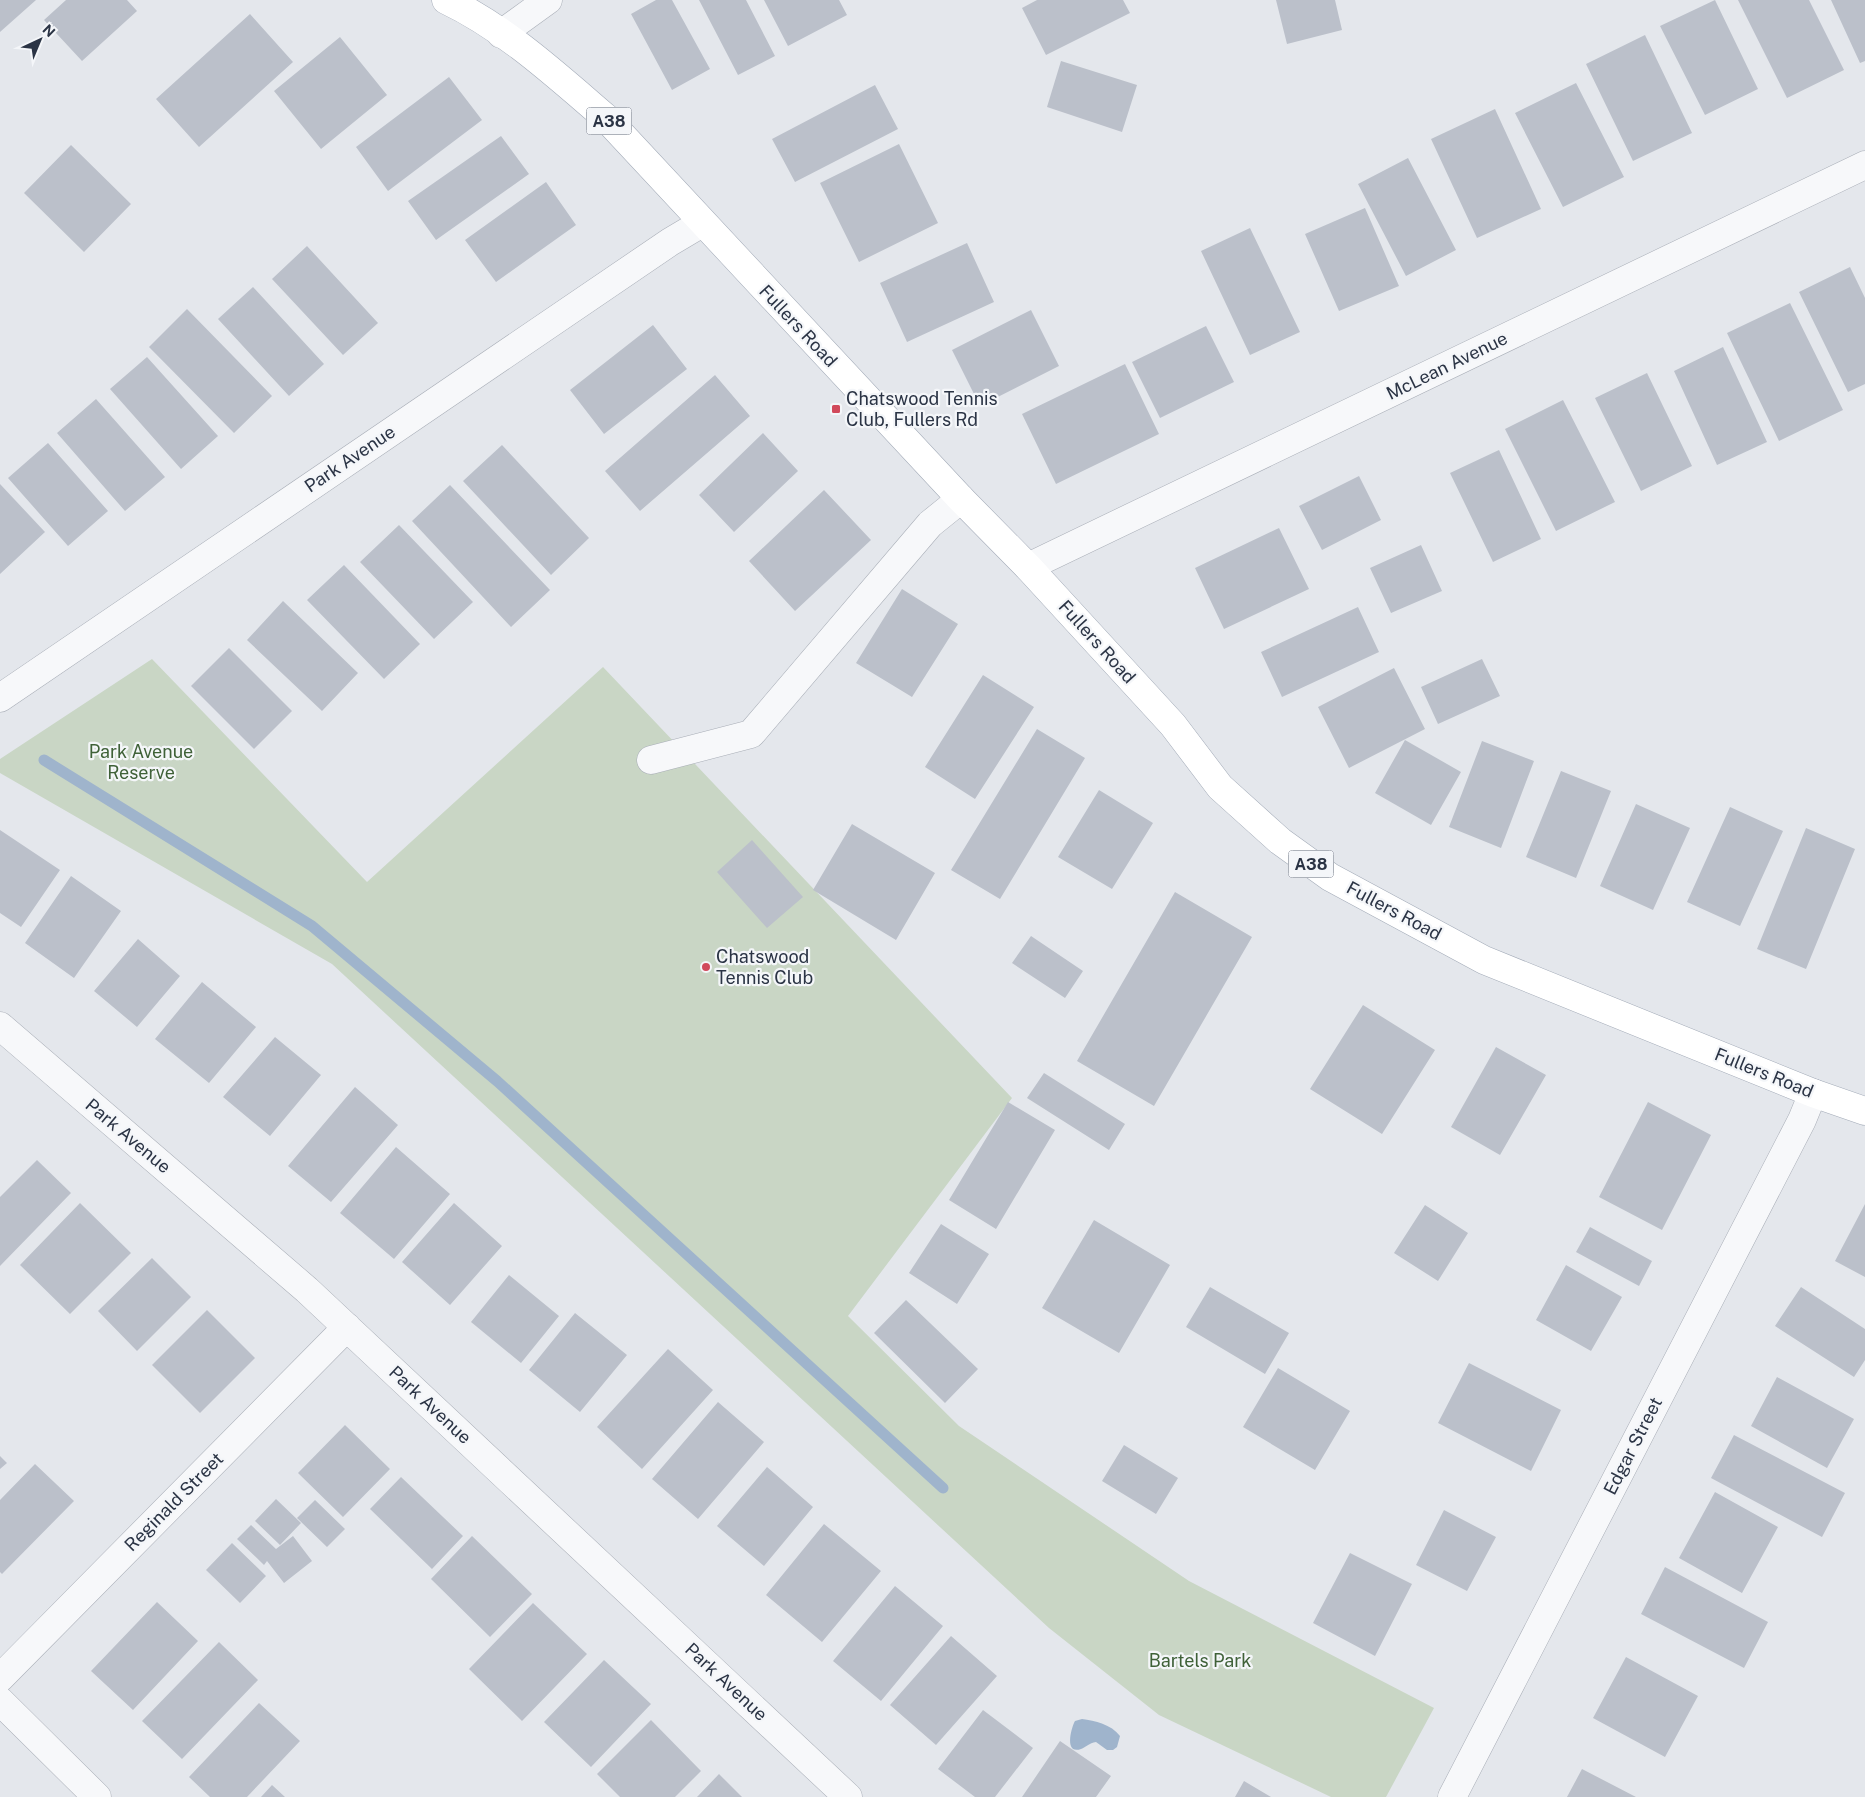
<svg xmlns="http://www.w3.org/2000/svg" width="1865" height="1797" font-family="'Public Sans',sans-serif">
<rect width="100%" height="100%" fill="#e4e7ec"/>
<path fill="#c9d6c5" d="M 152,659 L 367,882 L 603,667 L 1012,1098 L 848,1316 L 959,1426 L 1189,1581 L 1434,1708 L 1386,1797 L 1331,1797 L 1159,1715 L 1049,1628 L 332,964 L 0,773 L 0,759 Z"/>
<path fill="#9fb4cc" d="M 1082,1719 C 1095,1721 1111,1724 1120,1736 L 1117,1747 L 1113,1750 L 1107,1750 L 1096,1742 C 1089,1743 1086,1747 1081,1749 C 1064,1755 1071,1728 1075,1721 Z"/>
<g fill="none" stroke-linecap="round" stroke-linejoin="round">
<path stroke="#9fb4cc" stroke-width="11" d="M 44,760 L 312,926 L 497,1081 L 943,1488"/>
</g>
<path fill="#bbc0ca" d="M 0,0 L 36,0 L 0,32 Z
M 66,0 L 127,0 L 137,11 L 82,61 L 44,20 Z
M 656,0 L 672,0 L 710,69 L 672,90 L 631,14 Z
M 699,0 L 746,0 L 775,56 L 738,75 Z
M 764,0 L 839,0 L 847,15 L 788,46 Z
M 1037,0 L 1123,0 L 1130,13 L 1046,55 L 1022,8 Z
M 1276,0 L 1335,0 L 1342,30 L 1287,44 Z
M 1715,0 L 1758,89 L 1705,115 L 1660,26 Z
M 1738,0 L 1809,0 L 1844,70 L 1787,98 Z
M 1831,0 L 1865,0 L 1865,61 L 1860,63 Z
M 250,14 L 293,62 L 199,147 L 156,99 Z
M 1645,35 L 1692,133 L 1633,161 L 1586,64 Z
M 340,37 L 387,95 L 321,149 L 274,91 Z
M 1061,61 L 1137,85 L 1122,132 L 1047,107 Z
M 449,77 L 482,120 L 388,191 L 356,147 Z
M 1576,83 L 1624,177 L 1563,207 L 1515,113 Z
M 875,85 L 898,129 L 795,182 L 772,139 Z
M 1495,109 L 1541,209 L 1477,238 L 1431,139 Z
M 501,136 L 529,174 L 436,240 L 408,201 Z
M 899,144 L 938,223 L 859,262 L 820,183 Z
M 71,145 L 131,204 L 84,252 L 24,193 Z
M 1408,158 L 1456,250 L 1406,276 L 1358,184 Z
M 546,182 L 576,225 L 496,282 L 465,240 Z
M 1365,208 L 1399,286 L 1339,311 L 1305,234 Z
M 1250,228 L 1300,332 L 1250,355 L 1201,251 Z
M 967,243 L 994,302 L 907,342 L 880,283 Z
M 307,246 L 378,323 L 343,355 L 272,279 Z
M 1850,267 L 1865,298 L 1865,384 L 1848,392 L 1799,292 Z
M 253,287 L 324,364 L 289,396 L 218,319 Z
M 1790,303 L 1843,410 L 1779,441 L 1727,333 Z
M 187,309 L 272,396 L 234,433 L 149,347 Z
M 1031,310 L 1059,366 L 980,406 L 952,350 Z
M 653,325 L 687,369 L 604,434 L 570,390 Z
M 1206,326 L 1234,382 L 1160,418 L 1132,362 Z
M 1723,347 L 1767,442 L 1717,465 L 1674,371 Z
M 147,357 L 218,436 L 181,469 L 110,389 Z
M 1125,364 L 1159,434 L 1056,484 L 1022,414 Z
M 1647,373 L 1692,466 L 1641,491 L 1595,398 Z
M 715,375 L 750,416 L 640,511 L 605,471 Z
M 96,399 L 165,477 L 125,511 L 57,433 Z
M 1563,400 L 1615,502 L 1556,531 L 1505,429 Z
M 763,433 L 798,471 L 734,532 L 699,495 Z
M 48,443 L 108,511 L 68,546 L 8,478 Z
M 502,445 L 589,538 L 551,575 L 463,481 Z
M 1499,450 L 1541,539 L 1493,562 L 1450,473 Z
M 1359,476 L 1381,520 L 1322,550 L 1299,506 Z
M 0,484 L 45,532 L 0,574 Z
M 450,485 L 550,590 L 511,627 L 412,521 Z
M 824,490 L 871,540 L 795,611 L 749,561 Z
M 399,525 L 473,602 L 434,639 L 360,562 Z
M 1279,528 L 1309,589 L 1224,629 L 1195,568 Z
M 1421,545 L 1442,591 L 1391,613 L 1370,568 Z
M 344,565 L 420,644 L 384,679 L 307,600 Z
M 902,589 L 958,624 L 912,697 L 856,663 Z
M 283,601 L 358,673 L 322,711 L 247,640 Z
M 1358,607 L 1379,652 L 1282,697 L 1261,652 Z
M 229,648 L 292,711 L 254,749 L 191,686 Z
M 1482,659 L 1500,696 L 1438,724 L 1421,687 Z
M 1394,668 L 1425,729 L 1349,768 L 1318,707 Z
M 983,675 L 1034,707 L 975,799 L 925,767 Z
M 1037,729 L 1085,758 L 1000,899 L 951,870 Z
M 1405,740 L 1461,772 L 1431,825 L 1375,793 Z
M 1482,741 L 1534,761 L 1501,848 L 1449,827 Z
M 1561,771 L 1611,791 L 1576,878 L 1526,857 Z
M 1099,790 L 1153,823 L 1112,889 L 1058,857 Z
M 1636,804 L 1690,828 L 1653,910 L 1600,886 Z
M 1730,807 L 1783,831 L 1740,926 L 1687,902 Z
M 852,824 L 935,873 L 896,940 L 813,890 Z
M 1806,828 L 1855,849 L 1806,969 L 1757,949 Z
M 0,830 L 60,870 L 21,927 L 0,913 Z
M 752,840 L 803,897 L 767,928 L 717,872 Z
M 71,876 L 121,911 L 74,978 L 25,943 Z
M 1175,892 L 1252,937 L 1154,1106 L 1077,1061 Z
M 1031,936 L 1083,971 L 1065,998 L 1012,963 Z
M 138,939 L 180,976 L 137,1027 L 94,991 Z
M 202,982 L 256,1027 L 209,1083 L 155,1039 Z
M 1363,1005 L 1435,1050 L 1382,1134 L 1310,1089 Z
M 275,1037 L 321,1075 L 270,1136 L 223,1097 Z
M 1496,1047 L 1546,1075 L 1500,1155 L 1451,1127 Z
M 1044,1073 L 1125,1124 L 1109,1150 L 1027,1098 Z
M 355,1087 L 398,1125 L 331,1202 L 288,1166 Z
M 1008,1102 L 1055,1130 L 996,1229 L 949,1200 Z
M 1648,1102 L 1711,1135 L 1662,1230 L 1599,1197 Z
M 396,1147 L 450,1194 L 394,1259 L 340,1213 Z
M 37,1160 L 71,1193 L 0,1266 L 0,1197 Z
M 80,1203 L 131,1253 L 70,1314 L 20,1265 Z
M 454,1203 L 502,1246 L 450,1305 L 402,1262 Z
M 1865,1204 L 1865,1277 L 1835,1261 Z
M 1425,1205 L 1468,1233 L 1438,1281 L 1394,1253 Z
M 1094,1220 L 1170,1265 L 1119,1353 L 1042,1308 Z
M 941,1224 L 989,1254 L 957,1304 L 909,1273 Z
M 1590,1227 L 1652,1261 L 1639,1286 L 1576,1252 Z
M 152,1258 L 191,1297 L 137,1351 L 98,1311 Z
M 1566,1265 L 1622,1297 L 1591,1351 L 1536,1320 Z
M 509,1275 L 559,1316 L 521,1363 L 471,1322 Z
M 1210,1287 L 1289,1333 L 1265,1374 L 1186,1327 Z
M 1801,1287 L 1865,1329 L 1865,1360 L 1854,1377 L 1775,1326 Z
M 906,1300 L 978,1369 L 945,1403 L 874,1333 Z
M 207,1310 L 255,1358 L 200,1413 L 152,1365 Z
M 575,1313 L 627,1355 L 580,1412 L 529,1370 Z
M 668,1349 L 713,1390 L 642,1469 L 597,1427 Z
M 1469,1363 L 1561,1410 L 1531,1471 L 1438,1423 Z
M 1278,1368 L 1350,1411 L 1315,1470 L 1243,1427 Z
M 1777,1377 L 1854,1419 L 1827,1468 L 1751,1426 Z
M 718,1402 L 764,1442 L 698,1519 L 652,1479 Z
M 345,1425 L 390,1469 L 343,1517 L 298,1473 Z
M 1734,1435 L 1845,1493 L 1822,1537 L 1711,1478 Z
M 1124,1445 L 1178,1478 L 1156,1514 L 1102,1481 Z
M 0,1456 L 7,1463 L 0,1469 Z
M 35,1464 L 74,1501 L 2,1574 L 0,1572 L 0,1500 Z
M 767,1467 L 813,1507 L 764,1566 L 717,1526 Z
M 401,1477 L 463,1536 L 432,1569 L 370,1509 Z
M 1715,1492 L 1778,1527 L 1742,1593 L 1679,1558 Z
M 276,1499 L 301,1523 L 280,1545 L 255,1521 Z
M 315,1500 L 345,1529 L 327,1547 L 297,1518 Z
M 1444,1510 L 1496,1537 L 1467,1591 L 1416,1565 Z
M 824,1524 L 881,1571 L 822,1642 L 766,1595 Z
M 251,1525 L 276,1549 L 293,1536 L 312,1561 L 284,1583 L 267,1561 L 264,1565 L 237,1539 Z
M 472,1536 L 532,1594 L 490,1637 L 431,1579 Z
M 232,1543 L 266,1576 L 240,1603 L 206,1570 Z
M 1350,1553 L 1412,1584 L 1375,1656 L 1313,1623 Z
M 1665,1567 L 1768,1622 L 1744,1668 L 1641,1614 Z
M 895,1586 L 943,1626 L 881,1701 L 833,1661 Z
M 157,1602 L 198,1641 L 133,1710 L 91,1671 Z
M 533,1603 L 587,1654 L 522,1721 L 469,1669 Z
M 951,1636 L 997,1676 L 936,1745 L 890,1705 Z
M 219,1642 L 258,1680 L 182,1759 L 142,1721 Z
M 1626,1657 L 1698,1696 L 1665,1757 L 1593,1718 Z
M 604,1660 L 651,1704 L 591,1767 L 544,1722 Z
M 259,1703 L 300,1741 L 247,1797 L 210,1797 L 189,1777 Z
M 983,1710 L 1033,1748 L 995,1797 L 975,1797 L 938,1769 Z
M 651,1720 L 701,1771 L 675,1797 L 620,1797 L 597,1774 Z
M 1060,1741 L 1111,1776 L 1096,1797 L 1022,1797 Z
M 1582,1769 L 1636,1797 L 1567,1797 Z
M 719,1774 L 742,1797 L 697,1797 Z
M 1244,1781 L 1271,1797 L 1235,1797 Z
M 272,1785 L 285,1797 L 261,1797 Z"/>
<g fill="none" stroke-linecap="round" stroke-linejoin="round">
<g stroke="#a9aeb7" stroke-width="29">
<path id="minor" d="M 501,34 L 548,0
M 1028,567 L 1865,165
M 0,698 L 670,242 L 702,223
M 651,760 L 751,734 L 930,524 L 961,499
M 0,1026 L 307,1290 L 848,1797
M 0,1678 L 347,1327
M 0,1701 L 97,1797
M 1452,1797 L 1802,1120 L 1813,1093"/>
</g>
<g stroke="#a3abb8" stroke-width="29">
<path id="major" d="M 446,0 C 505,28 556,75 605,117 L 961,499 L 1028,567 L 1173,725 L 1220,787 L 1280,841 L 1330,877 L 1484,960 L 1813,1093 L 1865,1111"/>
</g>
<use href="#minor" stroke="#f7f8fa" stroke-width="28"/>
<use href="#major" stroke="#fff" stroke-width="28"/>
</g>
<g fill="#d1495b" stroke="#f4f6f9" stroke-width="2">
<rect x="831" y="404" width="10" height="10" rx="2.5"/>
<circle cx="706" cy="967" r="5"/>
</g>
<g text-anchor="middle" stroke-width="4.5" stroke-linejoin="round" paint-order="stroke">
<g fill="#f4f6f9" stroke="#676e7b" stroke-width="1">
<rect x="586.5" y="107.5" width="45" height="27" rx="4"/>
<rect x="1288.5" y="850.5" width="45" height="27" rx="4"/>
</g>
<g font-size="16" font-weight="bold" fill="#2b3445">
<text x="609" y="127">A38</text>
<text x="1311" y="870">A38</text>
</g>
<g font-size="18" fill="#2b3445" stroke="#f4f6f9">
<text transform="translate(798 326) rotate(47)" y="6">Fullers Road</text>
<text transform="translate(1447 366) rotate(-26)" y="6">McLean Avenue</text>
<text transform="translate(350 459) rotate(-34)" y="6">Park Avenue</text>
<text transform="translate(1097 642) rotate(48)" y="6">Fullers Road</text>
<text transform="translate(1394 911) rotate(28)" y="6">Fullers Road</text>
<text transform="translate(1764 1073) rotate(22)" y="6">Fullers Road</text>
<text transform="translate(128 1136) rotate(40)" y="6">Park Avenue</text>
<text transform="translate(430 1405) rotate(43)" y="6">Park Avenue</text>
<text transform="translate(1633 1446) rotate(-63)" y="6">Edgar Street</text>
<text transform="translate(174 1502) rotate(-45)" y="6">Reginald Street</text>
<text transform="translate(726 1682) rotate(43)" y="6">Park Avenue</text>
</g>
<g font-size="18" fill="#2b3445" stroke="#f4f6f9" text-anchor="start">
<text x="846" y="405">Chatswood Tennis<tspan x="846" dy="21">Club, Fullers Rd</tspan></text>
<text x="716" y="963">Chatswood<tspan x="716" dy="21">Tennis Club</tspan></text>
</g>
<g font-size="18" fill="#3f6138" stroke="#f4f6f9">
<text x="141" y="758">Park Avenue<tspan x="141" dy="21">Reserve</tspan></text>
<text x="1200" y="1667">Bartels Park</text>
</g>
</g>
<g transform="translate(40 40) rotate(44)" stroke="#f4f6f9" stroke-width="4" paint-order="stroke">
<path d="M0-4L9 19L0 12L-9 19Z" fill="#2b3445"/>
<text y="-8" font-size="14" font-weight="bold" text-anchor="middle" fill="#2b3445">N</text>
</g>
</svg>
